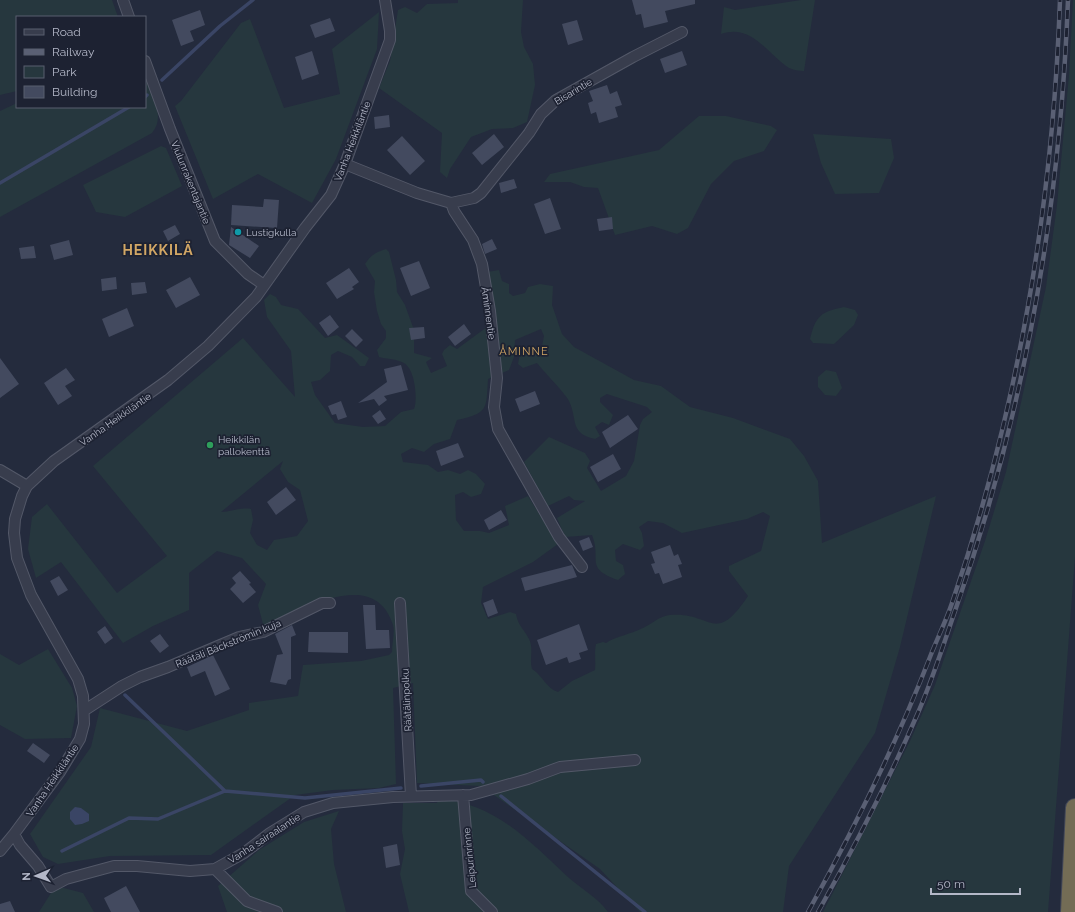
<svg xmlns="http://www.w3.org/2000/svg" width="1075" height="912" font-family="Raleway,sans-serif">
<rect width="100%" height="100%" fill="#242b3d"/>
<path fill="#26373e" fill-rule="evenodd" d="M 0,0 L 112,0 L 118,17 L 17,17 L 17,91 L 0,95 Z
M 458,0 L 523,0 L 521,32 L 524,47 L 533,64 L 535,85 L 527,122 L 513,128 L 492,129 L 471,137 L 450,169 L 447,178 L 440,172 L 442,133 L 379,88 L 390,61 L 398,10 L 405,7 L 417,13 L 427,4 L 458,3 Z
M 801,0 L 815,0 L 804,71 C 799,71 793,70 789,68 C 767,54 752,23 721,34 L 724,7 L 735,10 Z
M 1073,0 L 1075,0 L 1075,557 L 1048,912 L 823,912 L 910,741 L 935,685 L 985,541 L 1006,472 L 1046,287 L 1057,205 L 1069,75 Z
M 379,12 L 377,49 L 336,159 L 312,203 L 258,174 L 213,199 L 175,106 L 181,101 L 241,23 L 250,19 L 284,108 L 340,94 L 332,49 Z
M 145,78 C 152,96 166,116 152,133 L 0,217 L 0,111 L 17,103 L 17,107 L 145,107 Z
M 699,116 L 726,116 L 771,126 L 777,130 L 764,151 L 734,161 L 711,184 L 688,228 L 677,234 L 652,226 L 615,235 L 598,188 L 584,187 L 570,182 L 544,182 L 550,174 L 659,150 Z
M 813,134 L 891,139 L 894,158 L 879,193 L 835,194 L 821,163 Z
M 161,146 L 166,148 L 182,186 L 125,217 L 96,212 L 83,185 Z
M 386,249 L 389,252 L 396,280 L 397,292 L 405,305 L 414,330 L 414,353 L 432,358 L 426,362 L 431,373 L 447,366 L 442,354 L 444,350 L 450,345 L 457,349 L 487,327 L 487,272 L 499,270 L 502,281 L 509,284 L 509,293 L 513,296 L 525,293 L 528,287 L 540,284 L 553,286 L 552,305 L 562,334 L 574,347 L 634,380 L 661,386 L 690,407 L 733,418 L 790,439 L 804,456 L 818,481 L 822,543 L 936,496 L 900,647 L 875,733 L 789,866 L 783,912 L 640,912 L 600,869 L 481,786 L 417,783 L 413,683 L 425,680 L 393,688 L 396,784 L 379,788 L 333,790 L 295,795 L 211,855 L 110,856 L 58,864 L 43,857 L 30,834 L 91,747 L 100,708 L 187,731 L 249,710 L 249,703 L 298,696 L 303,665 L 361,661 L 389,655 L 392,652 C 392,644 395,632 393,625 C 374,565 299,611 264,628 L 258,605 L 266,584 L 242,558 L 217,551 L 189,573 L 189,610 L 153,626 L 123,643 L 61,562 L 36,578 L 28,549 L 32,517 L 47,504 L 117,593 L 167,556 L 93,466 L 243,338 L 295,397 L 291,351 L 267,317 L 264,300 L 270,294 L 276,297 L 281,305 L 298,309 L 325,338 L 337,335 L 369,358 L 365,366 L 360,366 L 352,357 L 338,351 L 331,355 L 330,371 L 320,380 L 311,382 L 315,395 L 335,423 L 363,427 L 385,426 L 401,412 L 414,409 C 418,399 415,369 404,363 C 397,359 387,359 379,357 L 377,350 L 386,338 L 386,331 L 381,324 L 377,311 L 374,292 L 375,281 L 365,264 C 371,255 376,252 386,249 ZM 541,329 L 544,336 L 542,346 L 520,353 L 518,364 L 523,368 L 537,363 C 544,372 566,394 569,401 C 578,420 569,433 595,439 L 600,436 L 595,427 L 602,422 L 609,425 L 613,415 L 600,402 L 600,398 L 607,394 L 647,407 L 652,412 L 643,419 L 640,425 L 634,461 L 626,476 L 601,491 L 587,468 L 590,461 L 585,453 L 549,437 L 524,462 L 548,506 L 569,496 L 574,500 L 585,501 L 557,518 L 565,537 L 592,535 C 602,560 584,568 618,580 L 625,574 L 623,565 L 616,561 L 615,550 L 623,544 L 640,550 L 644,546 L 642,533 L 639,527 L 648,521 L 663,523 L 682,533 L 747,519 L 763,512 L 770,516 L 761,551 L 729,566 L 729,571 L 748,596 C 714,647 712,611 670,615 C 659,616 652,624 643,628 C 631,634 617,636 606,643 L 603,642 L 596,644 C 594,653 596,661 595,670 L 572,681 L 558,692 C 546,688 543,676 532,669 C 529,659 534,649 529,639 C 524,629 518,626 516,614 L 510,612 L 488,619 L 481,603 L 483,587 L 533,562 L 558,544 L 528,496 L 505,506 L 509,525 L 489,533 L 480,531 L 464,531 L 456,520 L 455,495 L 463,492 L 471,497 L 481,494 L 485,484 L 476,474 L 468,470 L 460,474 L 448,470 L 438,472 L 428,465 L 403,462 L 401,454 L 412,448 L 424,452 L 434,444 L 450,439 L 457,420 C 489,413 486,409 488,379 L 509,370 L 514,357 L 515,340 ZM 283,461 L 280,469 L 288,482 L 300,490 L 308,521 L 297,536 L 274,540 L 267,550 L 257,545 L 250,533 L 253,520 L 251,509 C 242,507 230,512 221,512 Z
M 844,307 L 855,310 L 858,315 L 854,325 L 834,344 L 813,343 L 810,339 C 816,315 821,312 844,307 Z
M 826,370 L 836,372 L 842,388 L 836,396 L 825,395 L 818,387 L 818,377 Z
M 48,649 L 72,688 L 77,706 L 71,738 L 25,739 L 0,725 L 0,654 L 19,665 Z
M 438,799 C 496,803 529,841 569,878 C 582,889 598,898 608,912 L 409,912 L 400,874 L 405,849 L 402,831 L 403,803 L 437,803 Z
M 339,811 L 331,829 L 334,864 L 346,912 L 227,912 L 218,886 L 259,850 L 304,822 Z
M 60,887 L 83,893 L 94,912 L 39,912 L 51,893 Z"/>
<path fill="#3a4565" d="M 75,807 L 81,808 L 89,814 L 89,821 L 82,824 L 75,825 L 70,819 L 70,812 Z"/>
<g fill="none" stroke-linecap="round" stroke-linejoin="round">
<path stroke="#3a4565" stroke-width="3.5" d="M 162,80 L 220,26 L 253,0
M 145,97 L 147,95
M 0,183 L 129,107
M 125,695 L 225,791 L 305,798 L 401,788
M 421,786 L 481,780 L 483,782
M 501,796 L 645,912
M 62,851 L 129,818 L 158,819 L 225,791"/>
</g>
<path fill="#434a5f" d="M 632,0 L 695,0 L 695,4 L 665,11 L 668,22 L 644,28 L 641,14 L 636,15 Z
M 200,10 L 205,25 L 190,31 L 194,41 L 181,46 L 172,20 Z
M 330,18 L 335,31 L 315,38 L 310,25 Z
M 577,20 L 583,40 L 568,45 L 562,24 Z
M 312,51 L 319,74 L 302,80 L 295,57 Z
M 682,51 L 687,65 L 665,73 L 660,59 Z
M 607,85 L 610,94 L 617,91 L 622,105 L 615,107 L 618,117 L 599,123 L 596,112 L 591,114 L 588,103 L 593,101 L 589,91 Z
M 389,115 L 390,127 L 375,129 L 374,117 Z
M 494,134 L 504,147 L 482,165 L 472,153 Z
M 402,136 L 425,161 L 410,175 L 387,150 Z
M 514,179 L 517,188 L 501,193 L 499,183 Z
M 550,198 L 561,229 L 545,234 L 534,204 Z
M 264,199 L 279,200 L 277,228 L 231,225 L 232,205 L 263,207 Z
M 612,217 L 613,229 L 599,231 L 597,219 Z
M 175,225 L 180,234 L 168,241 L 163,231 Z
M 231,227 L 259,246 L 250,258 L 229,245 Z
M 492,239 L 497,249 L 485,254 L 482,244 Z
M 69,240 L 73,255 L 54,260 L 50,245 Z
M 34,246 L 36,258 L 21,259 L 19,248 Z
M 419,261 L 430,288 L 411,296 L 400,268 Z
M 349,268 L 359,282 L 352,287 L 354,289 L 337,299 L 326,283 Z
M 116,277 L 117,289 L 102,291 L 101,279 Z
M 190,277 L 200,295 L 176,308 L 166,290 Z
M 145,282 L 147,293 L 132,295 L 131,283 Z
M 127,308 L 134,326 L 109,337 L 102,319 Z
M 330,315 L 339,327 L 328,336 L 319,323 Z
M 464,324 L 471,334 L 455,346 L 448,337 Z
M 424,327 L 425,338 L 411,340 L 409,328 Z
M 352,329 L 363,340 L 356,347 L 345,336 Z
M 0,358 L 19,384 L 0,398 Z
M 401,365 L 408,390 L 384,396 L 387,400 L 379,406 L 374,399 L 358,403 L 387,382 L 384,369 Z
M 66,368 L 75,380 L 65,386 L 72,396 L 58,405 L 44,383 Z
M 535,391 L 540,404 L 520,412 L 515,399 Z
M 341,401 L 347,417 L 338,420 L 336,414 L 332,415 L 328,406 Z
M 380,410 L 386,419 L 378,424 L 372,416 Z
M 628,415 L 638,429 L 610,448 L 602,432 Z
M 458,443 L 464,457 L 441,466 L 436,451 Z
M 613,454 L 621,469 L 598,482 L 590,467 Z
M 286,487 L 296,500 L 276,515 L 267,502 Z
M 501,510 L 507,520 L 489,530 L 484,520 Z
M 589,537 L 593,547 L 583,551 L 579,541 Z
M 670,545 L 674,556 L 678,554 L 682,564 L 678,565 L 682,577 L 663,584 L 659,573 L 655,574 L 651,564 L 655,563 L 651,552 Z
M 572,565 L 577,577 L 525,591 L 521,578 Z
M 240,571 L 251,583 L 249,584 L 256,592 L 243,603 L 230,589 L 236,583 L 232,578 Z
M 59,576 L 68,590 L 58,596 L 50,581 Z
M 493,599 L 498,613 L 488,617 L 483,603 Z
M 363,605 L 375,605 L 376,630 L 389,630 L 390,648 L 366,649 Z
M 579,624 L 588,650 L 579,653 L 581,659 L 569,663 L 567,657 L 546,665 L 537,640 Z
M 292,625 L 296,635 L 291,637 L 291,679 L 288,680 L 286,685 L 270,682 L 277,655 L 283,654 L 275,634 Z
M 105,626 L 113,638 L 105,644 L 97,632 Z
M 309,632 L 348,632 L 348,653 L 308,652 Z
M 160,634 L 169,646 L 160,653 L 150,641 Z
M 213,655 L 230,689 L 215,696 L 205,671 L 191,677 L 187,667 Z
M 33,743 L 50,755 L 44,763 L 27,751 Z
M 397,844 L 400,865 L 386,868 L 383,847 Z
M 126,886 L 140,912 L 111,912 L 104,898 Z
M 10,901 L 15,912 L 0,912 L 0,904 Z"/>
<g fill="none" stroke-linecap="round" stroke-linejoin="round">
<g stroke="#535868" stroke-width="12">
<path id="minor" d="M 123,0 L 129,17
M 145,61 L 170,129 L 215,241 L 248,274 L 264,285
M 345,164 L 417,193 L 451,203 L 454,211 L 473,240 L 482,264 L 490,311 L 497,378 L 494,407 L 498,429 L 559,537 L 582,567
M 451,203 L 474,198 L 481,193 L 529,133 L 541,114 L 556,100 L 633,57 L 682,32
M 0,470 L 27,486
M 400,603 L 411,796
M 85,710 L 122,686 L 140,677 L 168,667 L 239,637 L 263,632 L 322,603 L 330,603
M 463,795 L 471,891 L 492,912
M 14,834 L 20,845 L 38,866 L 51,887 L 66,879 L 114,866 L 137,866 L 190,871 L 215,869 L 244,853 L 270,833 L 304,812 L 333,803 L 393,797 L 471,795 L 528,779 L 560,767 L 635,760
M 0,851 L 14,834 L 60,772 L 80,739 L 84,724 L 83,696 L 78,679 L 31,595 L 17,558 L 14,533 L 15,519 L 22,496 L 27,486 L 54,461 L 168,380 L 208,346 L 256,297 L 305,228 L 331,195 L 345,164 L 390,40 L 390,31 L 385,0
M 215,869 L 247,901 L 277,912"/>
</g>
<g stroke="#434858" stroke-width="20">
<path id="motorway" d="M 1070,912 L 1075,808"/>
</g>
<use href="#minor" stroke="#383d4d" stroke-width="10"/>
<use href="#motorway" stroke="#736c55" stroke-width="18"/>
<g stroke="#5a6074" stroke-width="4.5">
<path id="rail" d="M 808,912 C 854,829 896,745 930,657 C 937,639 946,621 952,603 C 1018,410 1053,203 1060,0
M 818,912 C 854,848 888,782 917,715 C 932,681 943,646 955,611 C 1024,415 1060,208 1068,0"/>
</g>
<use href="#rail" stroke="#1d2232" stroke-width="3" stroke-dasharray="9" stroke-linecap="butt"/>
</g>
<circle fill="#0f9aa8" stroke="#1d2232" stroke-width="1.5" cx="238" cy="232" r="4"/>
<circle fill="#2e9e5b" stroke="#1d2232" stroke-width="1.5" cx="210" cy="445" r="4"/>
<g text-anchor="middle" stroke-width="3.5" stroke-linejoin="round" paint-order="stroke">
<g font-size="10" fill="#b4b8c8" stroke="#1d2232">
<text transform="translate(573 91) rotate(-31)" y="4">Bisarintie</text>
<text transform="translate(352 141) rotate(-69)" y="4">Vanha Heikkiläntie</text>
<text transform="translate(191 182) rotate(68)" y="4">Viulunrakentajantie</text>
<text transform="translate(489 313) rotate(82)" y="4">Åminnentie</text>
<text transform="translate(115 419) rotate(-35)" y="4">Vanha Heikkiläntie</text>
<text transform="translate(228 643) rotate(-22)" y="4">Räätäli Bäckströmin kuja</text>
<text transform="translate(406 700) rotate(-93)" y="4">Räätälinpolku</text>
<text transform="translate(52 780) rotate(-56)" y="4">Vanha Heikkiläntie</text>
<text transform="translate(264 838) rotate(-33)" y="4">Vanha sairaalantie</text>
<text transform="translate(469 858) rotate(-96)" y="4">Leipurinrinne</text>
</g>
<g font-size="10" fill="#b4b8c8" stroke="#1d2232" text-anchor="start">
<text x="246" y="236">Lustigkulla</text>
<text x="218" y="443">Heikkilän<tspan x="218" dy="12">pallokenttä</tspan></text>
</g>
<g font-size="11" letter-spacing="1" fill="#d2a765" stroke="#1d2232">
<text x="524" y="355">ÅMINNE</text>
</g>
<g font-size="14" font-weight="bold" letter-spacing="1" fill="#d2a765" stroke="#1d2232">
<text x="158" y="255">HEIKKILÄ</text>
</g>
</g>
<rect x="16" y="16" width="130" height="92" fill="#1d2232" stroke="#595e6e"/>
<rect x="24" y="29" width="20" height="6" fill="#383d4d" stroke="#595e6e"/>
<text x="52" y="36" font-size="12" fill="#b4b8c8">Road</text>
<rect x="24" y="49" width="20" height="6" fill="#5a6074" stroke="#595e6e"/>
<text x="52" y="56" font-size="12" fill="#b4b8c8">Railway</text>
<rect x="24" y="66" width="20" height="12" fill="#26373e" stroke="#595e6e"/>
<text x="52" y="76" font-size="12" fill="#b4b8c8">Park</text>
<rect x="24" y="86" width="20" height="12" fill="#434a5f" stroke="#595e6e"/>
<text x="52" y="96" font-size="12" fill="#b4b8c8">Building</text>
<g transform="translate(36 876) rotate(268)" stroke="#1d2232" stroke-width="3" paint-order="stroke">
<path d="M0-3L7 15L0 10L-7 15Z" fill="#b4b8c8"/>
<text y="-6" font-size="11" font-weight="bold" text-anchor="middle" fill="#b4b8c8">N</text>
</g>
<path d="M931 888v6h89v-6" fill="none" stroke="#b4b8c8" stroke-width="2"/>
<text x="937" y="888" font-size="12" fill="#b4b8c8" stroke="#1d2232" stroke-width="3" paint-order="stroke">50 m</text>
</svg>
